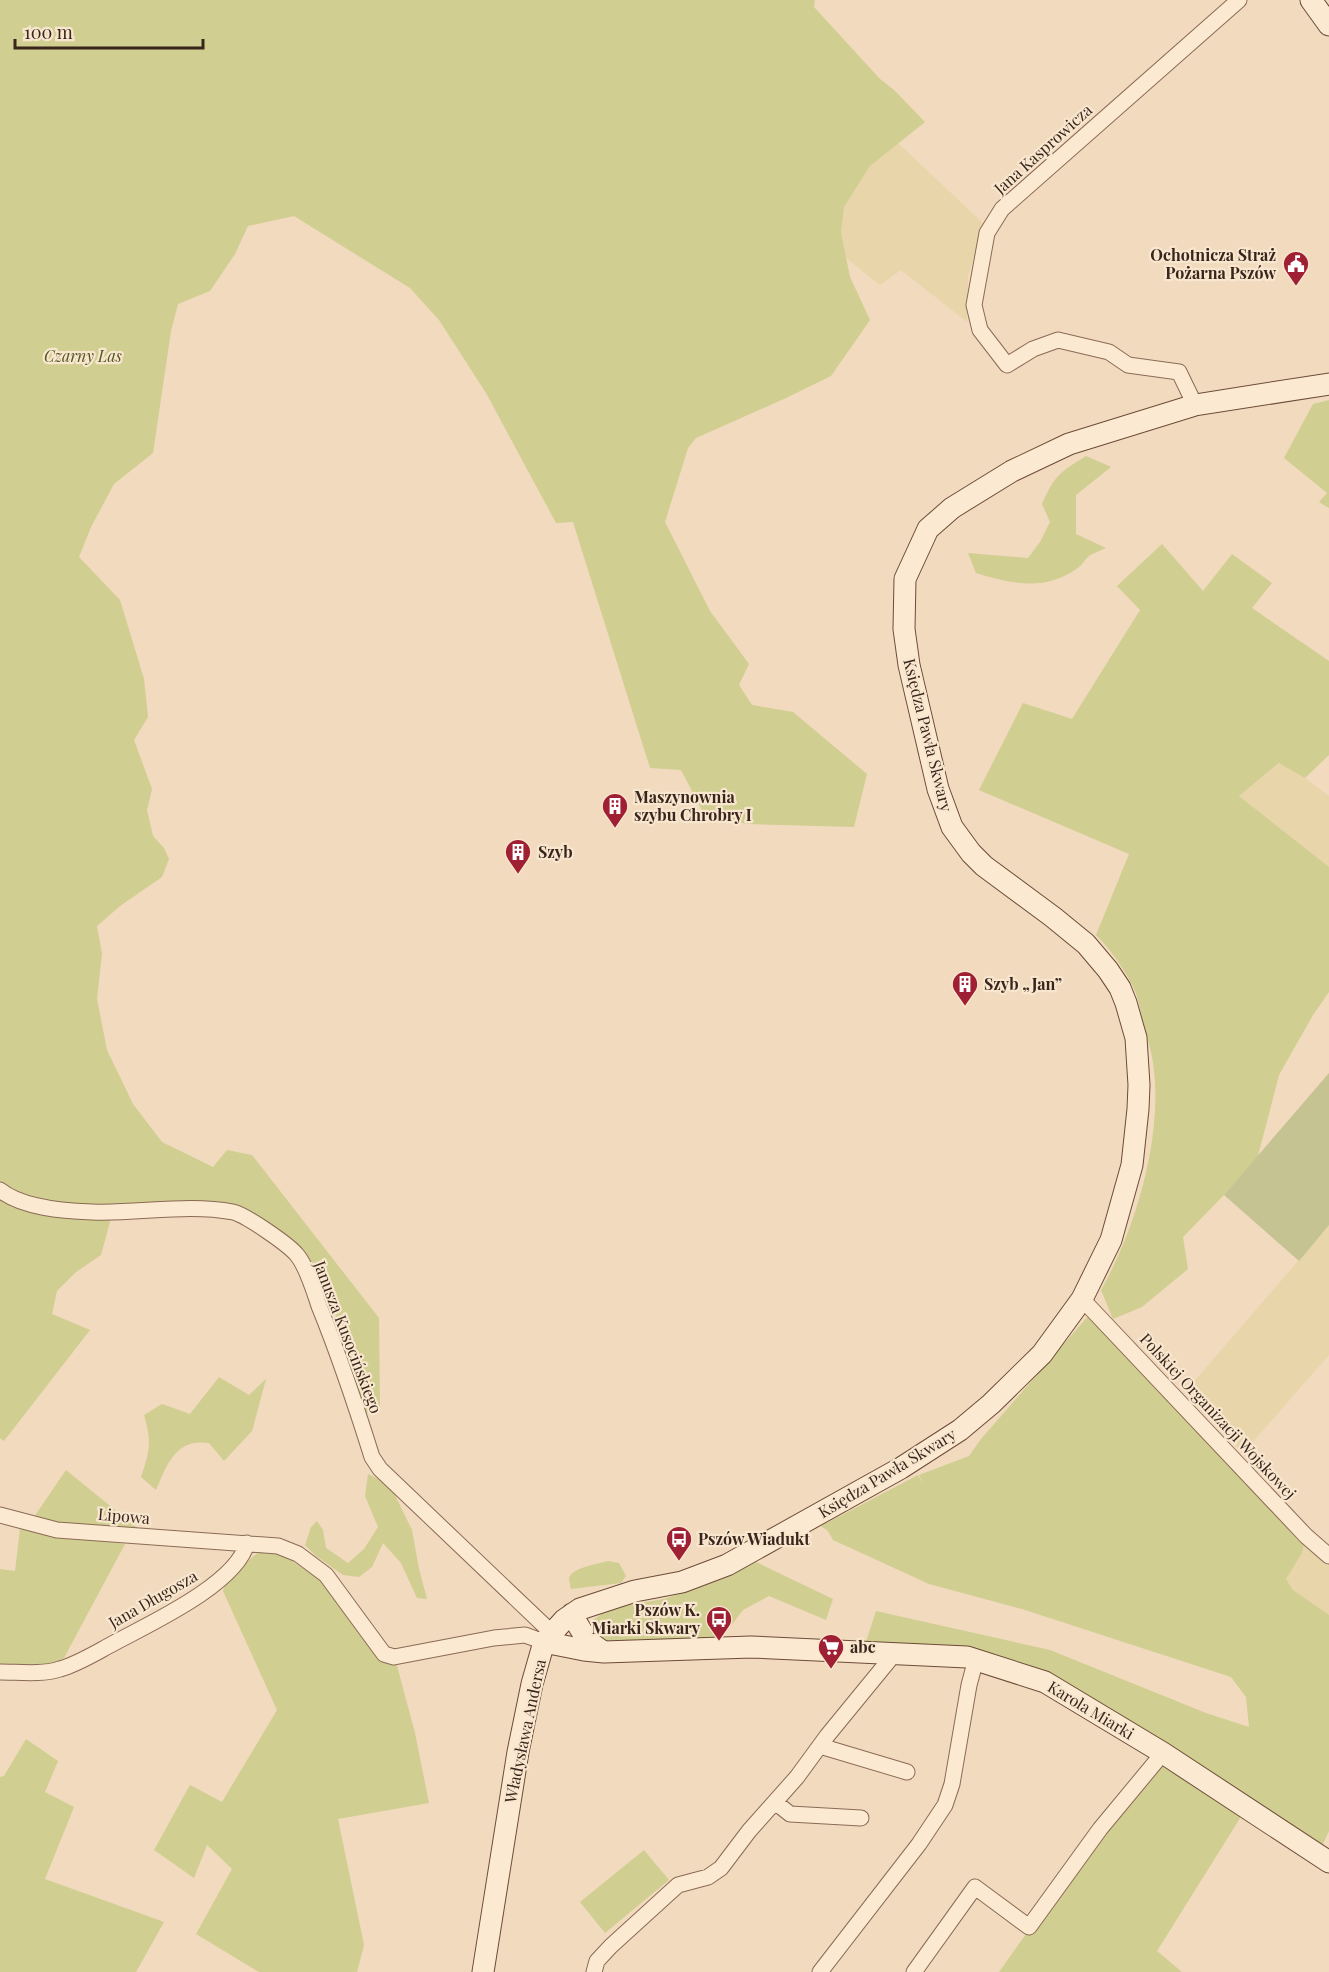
<svg xmlns="http://www.w3.org/2000/svg" width="1329" height="1972" font-family="'Playfair Display',serif">
<rect width="100%" height="100%" fill="#f1dabe"/>
<path fill="#e8d5aa" d="M 898,143 L 985,225 L 968,276 L 967,322 L 901,270 L 880,285 L 846,258 L 841,232 L 844,207 L 870,166 Z
M 1280,763 L 1305,778 L 1329,796 L 1329,867 L 1239,796 Z
M 1329,1225 L 1329,1355 L 1243,1453 L 1185,1392 Z
M 1305,1540 L 1329,1564 L 1329,1615 L 1293,1590 L 1286,1579 L 1302,1553 Z"/>
<path fill="#d0ce91" d="M 0,0 L 815,0 L 814,7 L 880,79 L 894,90 L 925,122 L 870,166 L 844,207 L 841,232 L 850,277 L 870,320 L 831,376 L 786,398 L 696,438 L 688,448 L 665,522 L 710,611 L 749,664 L 739,685 L 752,705 L 793,712 L 867,774 L 854,827 L 748,824 L 705,816 L 681,770 L 650,768 L 573,522 L 556,523 L 486,393 L 439,320 L 410,288 L 294,216 L 248,226 L 235,254 L 210,291 L 178,304 L 171,331 L 153,453 L 114,484 L 91,527 L 79,557 L 120,600 L 144,679 L 148,717 L 134,740 L 152,789 L 147,810 L 153,836 L 164,848 L 169,859 L 162,877 L 120,906 L 97,926 L 102,954 L 97,999 L 107,1050 L 133,1104 L 162,1142 L 213,1167 L 227,1150 L 252,1155 L 379,1318 L 380,1410 L 366,1413 L 359,1407 L 297,1244 L 236,1212 L 59,1209 L 0,1189 Z
M 1329,400 L 1329,508 L 1319,502 L 1327,493 L 1284,458 L 1313,404 Z
M 1086,456 L 1111,467 L 1076,495 L 1076,534 L 1106,548 C 1100,551 1093,553 1089,556 C 1085,559 1083,564 1079,567 C 1046,592 1013,584 976,573 L 968,553 L 1028,558 L 1040,542 L 1050,522 L 1042,504 C 1055,475 1059,473 1086,456 Z
M 1162,544 L 1203,591 L 1232,554 L 1272,583 L 1252,608 L 1329,661 L 1329,755 L 1305,778 L 1279,763 L 1239,796 L 1329,867 L 1329,992 L 1313,1015 L 1279,1075 L 1258,1156 L 1224,1195 L 1183,1237 L 1188,1269 L 1142,1307 L 1113,1319 L 1101,1290 C 1135,1231 1162,1139 1154,1071 C 1153,1056 1148,1041 1144,1026 C 1141,1015 1139,1002 1135,991 C 1126,971 1111,950 1096,935 L 1129,854 L 979,790 L 1023,703 L 1072,719 L 1140,610 L 1117,586 Z
M 0,1198 L 12,1207 L 111,1218 L 101,1255 L 76,1272 L 57,1291 L 52,1314 L 90,1330 L 4,1441 L 0,1438 Z
M 1089,1315 L 1306,1536 L 1302,1553 L 1286,1579 L 1293,1590 L 1329,1615 L 1329,1831 L 1321,1848 L 1170,1745 L 1051,1676 L 865,1645 L 876,1611 L 1050,1650 L 1206,1713 L 1249,1727 L 1246,1697 L 1231,1677 L 1022,1609 L 929,1584 L 833,1540 L 828,1531 L 821,1526 L 918,1475 L 924,1486 L 919,1475 L 969,1456 L 981,1439 Z
M 219,1377 L 249,1395 L 266,1379 L 252,1431 L 224,1461 L 209,1443 C 176,1438 167,1464 156,1490 L 141,1477 C 150,1450 152,1443 144,1415 L 162,1404 L 190,1414 Z
M 66,1470 L 141,1531 L 32,1520 Z
M 368,1474 L 390,1485 L 412,1530 L 419,1569 L 427,1599 L 417,1598 L 401,1563 L 383,1543 L 372,1567 L 359,1577 L 343,1575 L 316,1556 L 305,1545 L 311,1527 L 317,1521 L 323,1530 L 326,1548 L 348,1563 L 364,1549 L 378,1527 L 365,1496 Z
M 20,1529 L 125,1544 L 64,1658 L 47,1666 L 0,1669 L 0,1569 L 15,1571 Z
M 260,1551 L 277,1551 L 328,1585 L 377,1657 L 396,1662 L 415,1733 L 429,1803 L 338,1819 L 364,1945 L 357,1972 L 259,1972 L 196,1934 L 232,1869 L 207,1845 L 194,1878 L 154,1850 L 190,1785 L 222,1802 L 277,1710 L 223,1591 L 227,1578 Z
M 608,1561 L 619,1563 L 626,1576 L 621,1583 L 571,1589 C 571,1588 569,1580 569,1579 C 570,1568 598,1564 608,1561 Z
M 756,1562 L 833,1599 L 826,1620 L 769,1596 L 743,1610 L 722,1637 L 660,1643 L 606,1643 L 595,1637 L 593,1629 L 593,1620 L 610,1608 L 664,1599 L 725,1578 Z
M 26,1739 L 58,1761 L 45,1792 L 74,1807 L 45,1879 L 164,1922 L 136,1972 L 0,1972 L 0,1777 L 4,1776 Z
M 1150,1759 L 1242,1815 L 1157,1951 L 1182,1972 L 999,1972 Z
M 644,1850 L 669,1880 L 605,1933 L 580,1902 Z"/>
<path fill="#c4c391" d="M 1329,1073 L 1329,1225 L 1299,1261 L 1224,1195 Z"/>
<g fill="none" stroke-linecap="round" stroke-linejoin="round">
<g stroke="#8b6a55" stroke-width="17">
<path id="street" d="M 1195,405 L 1179,372 L 1128,365 L 1109,352 L 1058,340 L 1033,349 L 1007,365 L 980,330 L 974,305 L 987,233 L 1002,209 L 1239,0
M 0,1190 C 22,1208 64,1211 92,1212 C 138,1214 187,1203 233,1212 C 246,1215 289,1245 297,1255 C 307,1267 314,1291 319,1306 C 339,1355 356,1406 372,1457 L 380,1469 L 552,1633
M 1082,1299 L 1306,1536 L 1329,1556
M 0,1515 L 57,1530 L 278,1546 L 298,1554 L 326,1575 L 384,1654 L 394,1657 L 494,1638 L 525,1635 L 544,1642
M 0,1672 C 19,1672 41,1675 60,1669 C 78,1664 97,1652 114,1643 C 149,1624 237,1584 247,1543
M 820,1746 L 907,1772
M 775,1802 L 790,1814 L 861,1818
M 594,1972 L 597,1961 L 611,1946 L 678,1885 L 708,1877 L 721,1868 L 749,1831 L 797,1777 L 827,1736 L 895,1653
M 820,1972 L 919,1844 L 945,1805 L 952,1784 L 969,1685 L 976,1659
M 914,1972 L 975,1887 L 1029,1927 L 1100,1829 L 1163,1753"/>
</g>
<g stroke="#6d4b38" stroke-width="23">
<path id="secondary" d="M 1311,0 L 1329,25
M 572,1614 C 581,1631 587,1643 604,1652
M 544,1642 L 584,1650 L 604,1652 L 751,1647 L 967,1657 L 1045,1682 L 1163,1753 L 1329,1862
M 483,1972 L 518,1752 L 532,1684 L 544,1642 L 564,1620 L 580,1609 L 635,1591 L 682,1582 L 727,1565 L 901,1468 L 960,1430 L 991,1404 L 1042,1354 L 1082,1299 L 1111,1240 L 1132,1165 L 1138,1109 L 1139,1085 L 1136,1038 L 1126,1003 L 1120,988 L 1108,970 L 1086,944 L 1053,917 L 984,866 L 971,853 L 952,827 L 938,789 L 909,665 L 904,629 L 905,579 L 928,529 L 952,508 L 1012,471 L 1069,444 L 1195,405 L 1329,384"/>
</g>
<use href="#street" stroke="#fce9d1" stroke-width="15"/>
<use href="#secondary" stroke="#fce9d1" stroke-width="21"/>
</g>
<defs>
<g id="civic-pin" transform="scale(1.35)"><path d="M0 17L-7.5 6A9.5 9.5 0 1 1 7.5 6Z" fill="#9f2033" stroke="#f8e6ce"/><path d="M-.6-6.5H3V-4.5H.6V-3L4-1V1h2V6H-6V1h2V-1L-.6-3ZM-1.2 2.5V6h2.4V2.5Z" fill="#fff"/></g>
<g id="building-pin" transform="scale(1.35)"><path d="M0 17L-7.5 6A9.5 9.5 0 1 1 7.5 6Z" fill="#9f2033" stroke="#f8e6ce"/><path d="M-4-6H4V6H1V3H-1V6H-4ZM-2.5-4.3h1.7v1.8h-1.7ZM.8-4.3h1.7v1.8H.8ZM-2.5-1h1.7V.8h-1.7ZM.8-1h1.7V.8H.8Z" fill="#fff"/></g>
<g id="bus-pin" transform="scale(1.35)"><path d="M0 17L-7.5 6A9.5 9.5 0 1 1 7.5 6Z" fill="#9f2033" stroke="#f8e6ce"/><path d="M-5-6H5V4H4V6H2V4H-2V6H-4V4H-5ZM-3.5-4V0h7V-4ZM-3.5 1.2v1.5H-2V1.2ZM2 1.2v1.5H3.5V1.2Z" fill="#fff"/></g>
<g id="supermarket-pin" transform="scale(1.35)"><path d="M0 17L-7.5 6A9.5 9.5 0 1 1 7.5 6Z" fill="#9f2033" stroke="#f8e6ce"/><path d="M-6-5.5h2.5l.6 2H6L4.5 2H-2.5L-4.4-4H-6ZM-1.5 3.2a1.3 1.3 0 1 0 .1 0ZM3 3.2a1.3 1.3 0 1 0 .1 0Z" fill="#fff"/></g>
</defs>
<g fill-rule="evenodd">
<use href="#civic-pin" x="1296" y="264"/>
<use href="#building-pin" x="615" y="806"/>
<use href="#building-pin" x="518" y="852"/>
<use href="#building-pin" x="965" y="984"/>
<use href="#bus-pin" x="679" y="1539"/>
<use href="#bus-pin" x="719" y="1619"/>
<use href="#supermarket-pin" x="831" y="1647"/>
</g>
<g text-anchor="middle" stroke-width="4.5" stroke-linejoin="round" paint-order="stroke">
<g font-size="16" fill="#39251b" stroke="#f8e6ce">
<text transform="translate(1043 149) rotate(-42)" y="6">Jana Kasprowicza</text>
<text transform="translate(928 735) rotate(76)" y="6">Księdza Pawła Skwary</text>
<text transform="translate(348 1337) rotate(69)" y="6">Janusza Kusocińskiego</text>
<text transform="translate(1218 1416) rotate(47)" y="6">Polskiej Organizacji Wojskowej</text>
<text transform="translate(887 1473) rotate(-31)" y="6">Księdza Pawła Skwary</text>
<text transform="translate(124 1516) rotate(5)" y="6">Lipowa</text>
<text transform="translate(153 1599) rotate(-30)" y="6">Jana Długosza</text>
<text transform="translate(1091 1710) rotate(31)" y="6">Karola Miarki</text>
<text transform="translate(525 1731) rotate(-78)" y="6">Władysława Andersa</text>
</g>
<g font-size="16" font-weight="bold" fill="#39251b" stroke="#f8e6ce" text-anchor="start">
<text x="1276" y="261" text-anchor="end">Ochotnicza Straż<tspan x="1276" dy="18">Pożarna Pszów</tspan></text>
<text x="634" y="803">Maszynownia<tspan x="634" dy="18">szybu Chrobry I</tspan></text>
<text x="538" y="858">Szyb</text>
<text x="984" y="990">Szyb „Jan”</text>
<text x="698" y="1545">Pszów Wiadukt</text>
<text x="700" y="1616" text-anchor="end">Pszów K.<tspan x="700" dy="18">Miarki Skwary</tspan></text>
<text x="850" y="1653">abc</text>
</g>
<g font-size="16" font-style="italic" fill="#515720" stroke="#f8e6ce">
<text x="83" y="362">Czarny Las</text>
</g>
</g>
<path d="M15 39v9h188v-9" fill="none" stroke="#39251b" stroke-width="3"/>
<text x="24" y="39" font-size="18" fill="#39251b" stroke="#f8e6ce" stroke-width="4.5" paint-order="stroke">100 m</text>
</svg>
